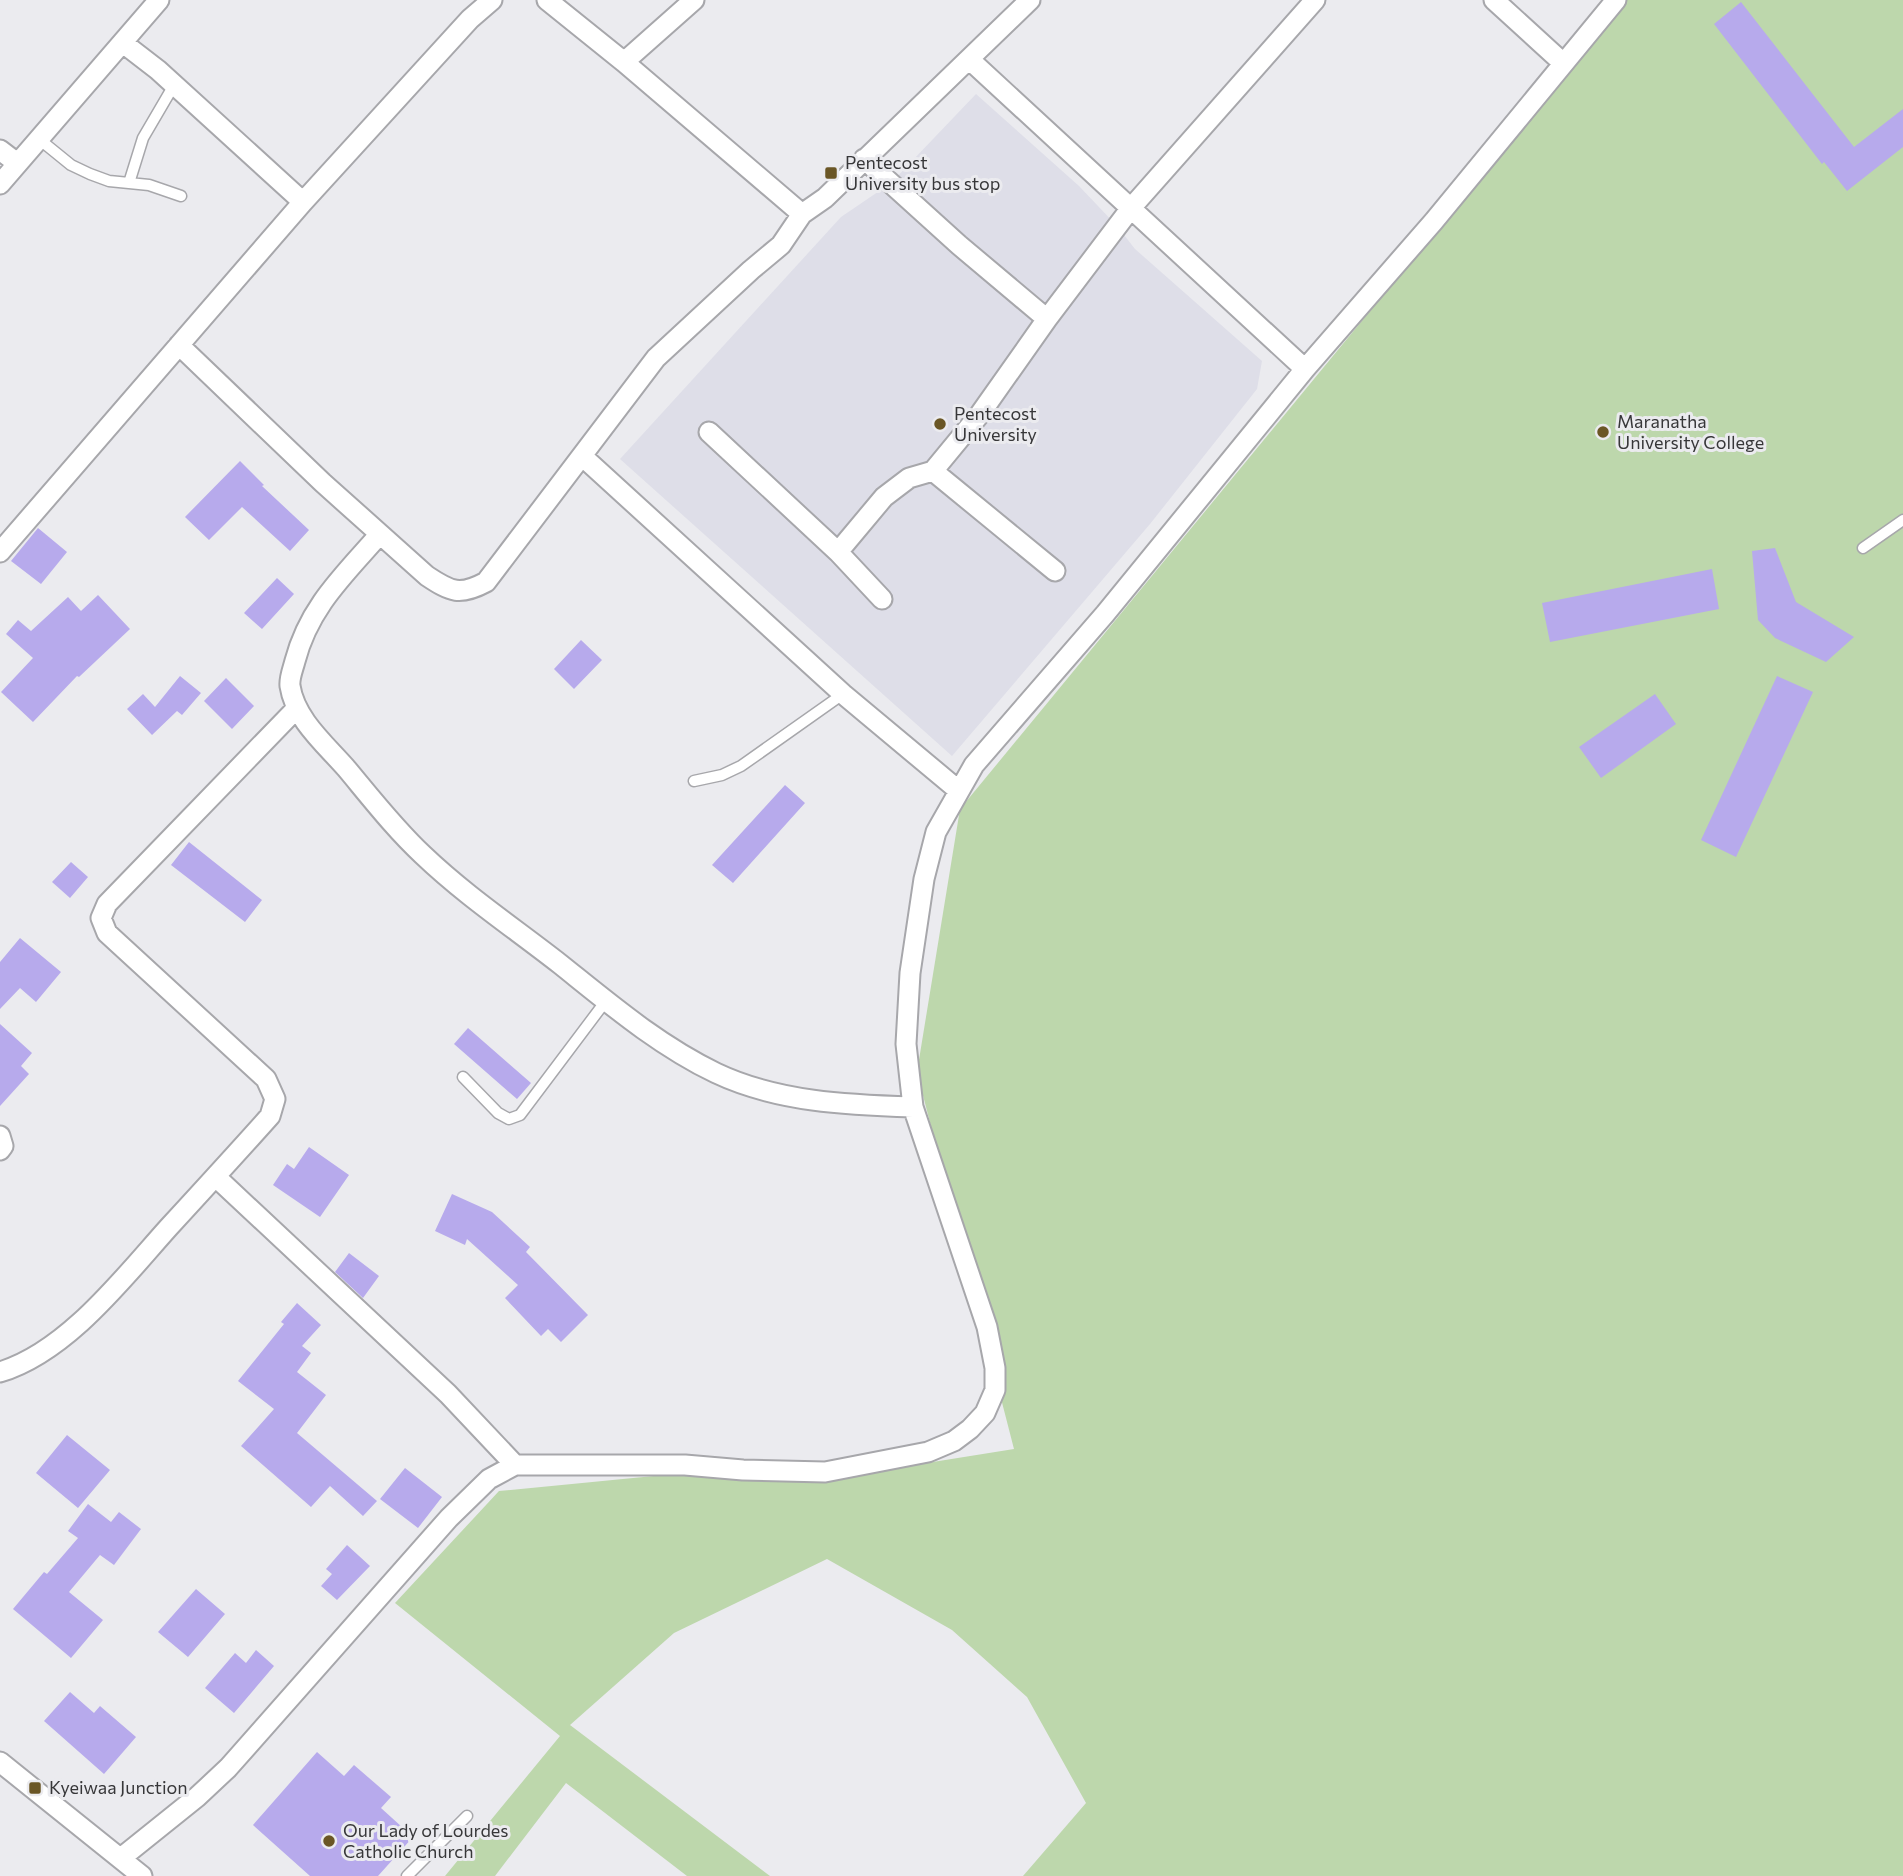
<svg xmlns="http://www.w3.org/2000/svg" width="1903" height="1876" font-family="Commissioner,sans-serif">
<rect width="100%" height="100%" fill="#ebebef"/>
<path fill="#dedee8" d="M 976,94 L 1079,186 L 1117,226 L 1135,249 L 1262,361 L 1257,389 L 1150,524 L 952,756 L 620,459 L 841,217 L 891,183 Z"/>
<path fill="#bdd7ac" d="M 1626,0 L 1903,0 L 1903,1876 L 1023,1876 L 1086,1803 L 1027,1697 L 952,1630 L 827,1559 L 674,1633 L 570,1725 L 770,1876 L 687,1876 L 566,1783 L 495,1876 L 445,1876 L 560,1736 L 395,1603 L 499,1491 L 674,1474 L 814,1481 L 1014,1449 L 917,1072 L 960,809 Z"/>
<path fill="#b7aaec" d="M 1741,2 L 1854,147 L 1903,109 L 1903,147 L 1847,191 L 1824,162 L 1822,164 L 1714,24 Z
M 240,461 L 264,485 L 262,486 L 309,530 L 290,551 L 242,507 L 209,540 L 185,517 Z
M 38,528 L 67,552 L 41,584 L 11,561 Z
M 1775,548 L 1796,602 L 1854,637 L 1826,662 L 1775,638 L 1758,620 L 1752,551 Z
M 1712,569 L 1719,609 L 1550,642 L 1542,603 Z
M 277,578 L 294,594 L 262,629 L 244,613 Z
M 98,595 L 130,629 L 79,677 L 77,676 L 33,722 L 1,692 L 33,658 L 6,634 L 18,620 L 31,631 L 68,597 L 81,611 Z
M 581,640 L 602,660 L 574,689 L 554,669 Z
M 180,676 L 201,693 L 182,715 L 177,711 L 152,735 L 127,709 L 143,694 L 155,707 Z
M 1777,676 L 1813,692 L 1736,857 L 1701,840 Z
M 226,678 L 254,706 L 232,729 L 204,701 Z
M 1655,694 L 1676,724 L 1601,778 L 1579,747 Z
M 785,785 L 805,803 L 733,883 L 712,865 Z
M 189,842 L 262,900 L 245,922 L 171,865 Z
M 71,862 L 88,877 L 70,898 L 52,882 Z
M 20,938 L 61,972 L 36,1002 L 20,988 L 0,1009 L 0,962 Z
M 0,1024 L 32,1053 L 21,1066 L 29,1074 L 0,1106 Z
M 468,1028 L 531,1083 L 517,1099 L 454,1044 Z
M 309,1147 L 349,1175 L 320,1217 L 273,1185 L 287,1164 L 294,1169 Z
M 452,1194 L 492,1212 L 530,1247 L 526,1252 L 588,1315 L 561,1342 L 548,1329 L 541,1336 L 505,1298 L 518,1285 L 467,1239 L 465,1245 L 435,1231 Z
M 349,1253 L 379,1276 L 363,1298 L 335,1272 Z
M 297,1303 L 321,1325 L 302,1346 L 311,1353 L 297,1372 L 326,1395 L 297,1433 L 377,1501 L 363,1516 L 330,1486 L 311,1507 L 241,1446 L 274,1409 L 238,1381 L 284,1324 L 281,1322 Z
M 67,1435 L 110,1470 L 78,1508 L 36,1473 Z
M 405,1468 L 442,1497 L 418,1528 L 380,1499 Z
M 88,1504 L 111,1522 L 119,1512 L 141,1529 L 114,1565 L 100,1555 L 69,1592 L 103,1620 L 71,1658 L 13,1609 L 44,1572 L 47,1574 L 78,1538 L 68,1531 Z
M 347,1545 L 370,1566 L 337,1600 L 321,1586 L 332,1574 L 326,1569 Z
M 196,1589 L 225,1614 L 188,1657 L 158,1632 Z
M 256,1650 L 274,1666 L 234,1713 L 205,1688 L 235,1653 L 246,1663 Z
M 70,1692 L 94,1713 L 100,1706 L 136,1737 L 104,1774 L 44,1721 Z
M 317,1752 L 344,1776 L 354,1765 L 391,1797 L 381,1808 L 413,1837 L 378,1876 L 310,1876 L 253,1825 Z"/>
<g fill="none" stroke-linecap="round" stroke-linejoin="round">
<g stroke="#a7a7ab" stroke-width="13">
<path id="lane" d="M 39,139 L 71,165 L 90,174 L 109,181 L 149,185 L 181,196
M 129,183 L 143,138 L 174,85
M 1863,548 L 1903,520
M 694,781 L 722,775 L 741,766 L 843,694
M 463,1077 L 498,1113 L 509,1119 L 520,1115 L 605,1002
M 407,1876 L 467,1816"/>
</g>
<g stroke="#a7a7ab" stroke-width="23">
<path id="street" d="M 547,0 L 624,62 L 802,214
M 1494,0 L 1563,63
M 123,43 L 158,70 L 303,202
M 970,60 L 1305,369
M 624,62 L 694,0
M 0,150 L 17,163
M 864,159 L 959,245 L 1047,319
M 0,184 L 159,0
M 179,345 L 323,483 L 427,576 C 451,592 460,596 486,582 L 656,358 L 751,270 L 781,245 L 802,214 L 825,198 L 1030,0
M 709,432 L 838,552 L 882,599
M 582,456 L 843,694 L 958,790
M 933,471 L 1055,571
M 379,535 C 344,575 309,607 295,661 C 293,669 289,678 290,686 C 295,719 325,744 346,768 C 371,798 395,829 423,855 C 466,896 514,928 560,964 C 610,1004 658,1045 716,1073 C 777,1102 848,1105 913,1107
M 0,552 L 303,202 L 470,19 L 492,0
M 838,552 L 884,497 L 909,478 L 933,471 L 980,414 L 1047,319 L 1131,208 L 1315,0
M 0,1136 L 3,1146 L 0,1150
M 216,1177 L 448,1394 L 515,1465
M 0,1372 C 67,1352 124,1277 169,1227 C 203,1190 237,1153 270,1116 L 275,1099 L 266,1079 L 107,933 L 101,918 L 107,904 L 296,709
M 0,1762 L 142,1876
M 121,1858 L 197,1797 L 228,1768 L 449,1518 L 489,1479 L 515,1465 L 685,1465 L 743,1470 L 825,1472 L 928,1452 L 954,1441 L 970,1429 L 985,1413 L 995,1390 L 995,1368 L 987,1327 L 913,1107 L 906,1044 L 910,973 L 924,879 L 936,832 L 974,765 L 1105,614 L 1305,369 L 1434,221 L 1616,0"/>
</g>
<use href="#lane" stroke="#fff" stroke-width="10"/>
<use href="#street" stroke="#fff" stroke-width="19"/>
</g>
<g fill="#6a5625" stroke="#ebebef" stroke-width="2.5">
<rect x="824" y="166" width="14" height="14" rx="3.5"/>
<circle cx="940" cy="424" r="7"/>
<circle cx="1603" cy="432" r="7"/>
<rect x="28" y="1781" width="14" height="14" rx="3.5"/>
<circle cx="329" cy="1841" r="7"/>
</g>
<g text-anchor="middle" stroke-width="6" stroke-linejoin="round" paint-order="stroke">
<g font-size="18" fill="#373739" stroke="#ebebef" text-anchor="start">
<text x="845" y="169">Pentecost<tspan x="845" dy="21">University bus stop</tspan></text>
<text x="954" y="420">Pentecost<tspan x="954" dy="21">University</tspan></text>
<text x="1617" y="428">Maranatha<tspan x="1617" dy="21">University College</tspan></text>
<text x="49" y="1794">Kyeiwaa Junction</text>
<text x="343" y="1837">Our Lady of Lourdes<tspan x="343" dy="21">Catholic Church</tspan></text>
</g>
</g>
</svg>
